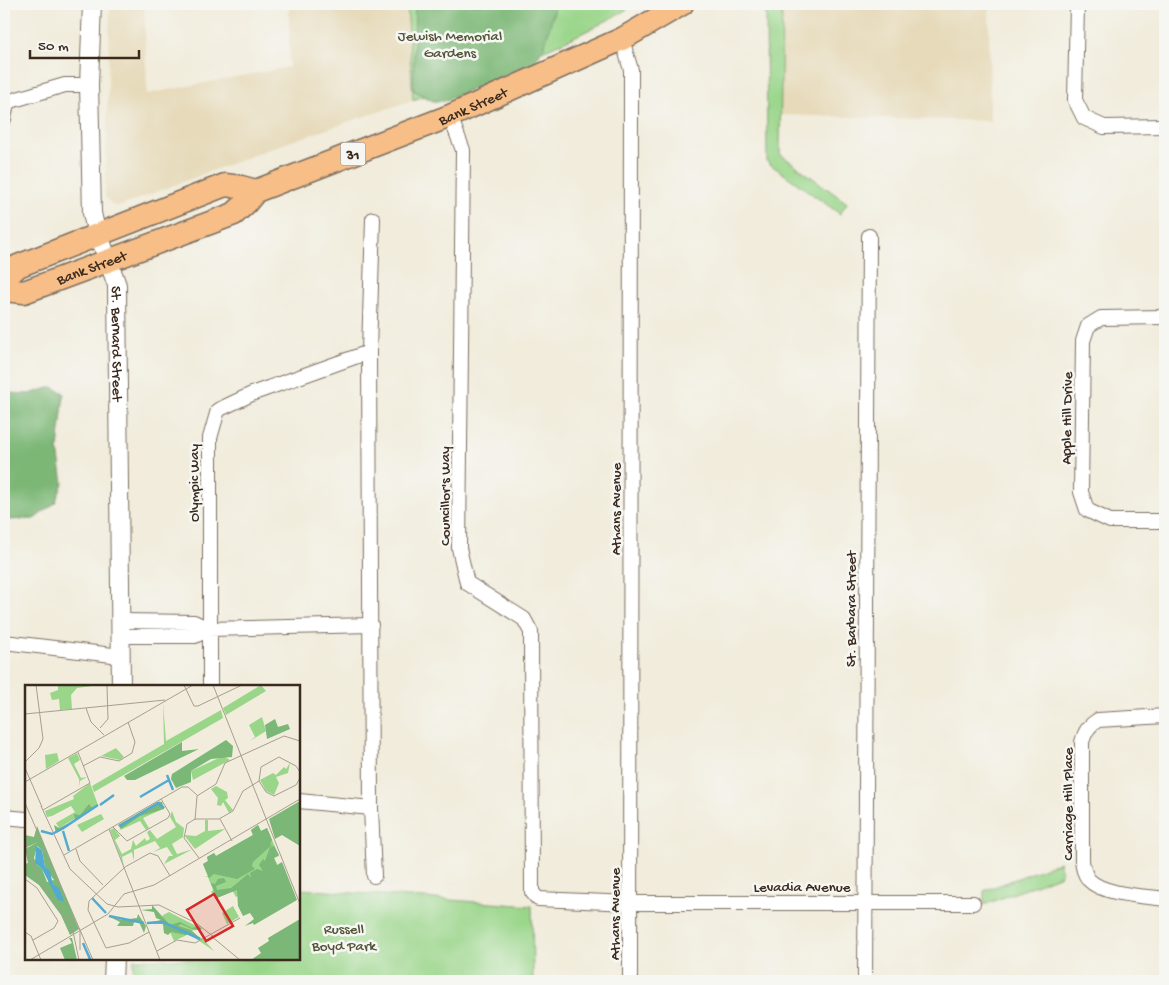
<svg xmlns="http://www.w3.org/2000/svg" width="1169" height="985" font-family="'Gochi Hand',sans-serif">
<rect width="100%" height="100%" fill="#f6f6f2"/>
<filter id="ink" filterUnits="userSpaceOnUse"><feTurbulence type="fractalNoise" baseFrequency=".02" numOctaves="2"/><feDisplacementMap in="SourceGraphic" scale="10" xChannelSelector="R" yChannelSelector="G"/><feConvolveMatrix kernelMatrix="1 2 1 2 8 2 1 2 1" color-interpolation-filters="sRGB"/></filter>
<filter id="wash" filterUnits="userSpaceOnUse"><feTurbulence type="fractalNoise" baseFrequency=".0096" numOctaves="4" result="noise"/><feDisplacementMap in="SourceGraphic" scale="20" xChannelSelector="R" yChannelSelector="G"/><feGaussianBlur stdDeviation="1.12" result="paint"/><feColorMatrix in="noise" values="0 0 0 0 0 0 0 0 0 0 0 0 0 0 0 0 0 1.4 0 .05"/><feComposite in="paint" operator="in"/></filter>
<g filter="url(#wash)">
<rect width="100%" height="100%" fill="#f1ecdb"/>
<path fill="#e6daba" d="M 110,4 L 144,4 L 147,94 L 289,67 L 289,4 L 407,4 L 413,100 L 277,146 L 120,206 L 113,205 L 105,197 Z
M 782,4 L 989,4 L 990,121 L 780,115 Z"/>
<path fill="#9ad68a" stroke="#6a8054" d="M 407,4 L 636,4 C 567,46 489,72 413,100 Z
M 766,4 L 782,4 L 780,154 L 847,203 L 840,214 L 767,162 Z
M 1060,862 L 1061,875 L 984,905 L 984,891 Z
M 299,889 L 532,906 L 533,981 L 133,981 L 134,959 L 299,959 Z"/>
<path fill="#7bb776" stroke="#5b704a" d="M 415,4 L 556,4 L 545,44 L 535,62 L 445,101 L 433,101 L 413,90 Z
M 52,387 L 64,393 L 58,449 L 63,483 L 55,503 L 34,519 L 4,520 L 4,396 L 8,393 L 29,394 Z"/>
</g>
<g filter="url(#ink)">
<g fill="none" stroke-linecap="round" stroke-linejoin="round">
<g stroke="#7b6e60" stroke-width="16">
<path id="minor" d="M 1077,4 L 1075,100 L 1084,118 L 1104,127 L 1165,126
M 622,39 L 631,70 L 630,981
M 450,116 L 463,150 L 459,548 L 467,583 L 524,619 L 531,632 L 532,892 L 538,899 L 630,903 L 973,903
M 4,119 L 7,102 L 65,85 L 89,85
M 373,219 L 369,352 L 371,808 L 374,876
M 1165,317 L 1101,318 L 1088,326 L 1083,341 L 1081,492 L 1087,510 L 1110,521 L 1165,521
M 209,629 L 371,625
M 121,636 L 195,636 L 209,629 L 194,622 L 121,621
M 4,642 L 121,656
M 210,686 L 210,438 L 218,410 L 254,393 L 369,352
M 1165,716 L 1098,720 C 1088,726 1085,732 1082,742 L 1082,861 C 1083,868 1084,874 1089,880 C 1103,895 1145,896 1165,899
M 299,801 L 371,808
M 4,817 L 26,819
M 865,981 L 869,236"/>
</g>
<g stroke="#7b6e60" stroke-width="20">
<g id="tertiary">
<path id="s1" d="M 92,4 L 89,85 L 92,213 L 94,222 L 117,285 L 121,686"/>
<path d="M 113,981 L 114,959"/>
</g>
</g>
<g stroke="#7b6e60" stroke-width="25">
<g id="primary">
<path d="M 4,279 L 18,266 L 225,185 L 241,187 L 256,191"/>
<path id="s2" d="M 4,290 L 24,292 L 234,214 L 246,203 L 256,191 L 450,116 L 622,39 L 682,4"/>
</g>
</g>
<use href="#minor" stroke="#fff" stroke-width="14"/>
<use href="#tertiary" stroke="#fff" stroke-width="18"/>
<use href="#primary" stroke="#f7be87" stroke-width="22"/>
</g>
</g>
<g text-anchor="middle" stroke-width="5" stroke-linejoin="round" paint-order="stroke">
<rect fill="#f6f6f2" stroke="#73675e" stroke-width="1" x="340.5" y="142.5" width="25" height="23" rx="4"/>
<g font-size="14" font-weight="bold" fill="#3b2a1e">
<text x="353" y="159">31</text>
</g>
<g font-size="15" fill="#535539" stroke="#f6f6f2">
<text x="450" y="40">Jewish Memorial<tspan x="450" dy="17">Gardens</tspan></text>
<text x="344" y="933">Russell<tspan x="344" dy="17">Boyd Park</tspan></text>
</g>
<g font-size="15" fill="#3b2a1e" stroke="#f6f6f2">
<text dy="5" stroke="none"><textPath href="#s2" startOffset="509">Bank Street</textPath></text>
<text dy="5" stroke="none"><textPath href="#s2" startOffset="92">Bank Street</textPath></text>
<text dy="5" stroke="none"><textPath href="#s1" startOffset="344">St. Bernard Street</textPath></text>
<text transform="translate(1066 418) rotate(-89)" y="5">Apple Hill Drive</text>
<text transform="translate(193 483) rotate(-90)" y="5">Olympic Way</text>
<text transform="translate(444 496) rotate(-90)" y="5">Councillor's Way</text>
<text transform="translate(615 509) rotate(-90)" y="5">Athans Avenue</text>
<text transform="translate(850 609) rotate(-90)" y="5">St. Barbara Street</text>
<text transform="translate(1067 804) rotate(-90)" y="5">Carriage Hill Place</text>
<text x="802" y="891">Levadia Avenue</text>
<text transform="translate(614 914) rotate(-90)" y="5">Athans Avenue</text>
</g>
</g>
<g transform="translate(25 685)">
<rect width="275" height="275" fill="#f1ecdb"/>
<path d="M 33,0 L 67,0 L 67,1 L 52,3 L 46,10 L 47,24 L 35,25 L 34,14 L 27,15 L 25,8 L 33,5 ZM 236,0 L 241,6 L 201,30 L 198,23 ZM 138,18 L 141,56 L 196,25 L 198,33 L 69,107 L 67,101 L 139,59 ZM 237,32 L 241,46 L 225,56 L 230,52 L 224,40 ZM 91,63 L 99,72 L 95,75 L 76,71 ZM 32,68 L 34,76 L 21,84 L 20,70 ZM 52,68 L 55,75 L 49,79 L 56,93 L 62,92 L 55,96 L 55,102 L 54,94 L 43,73 ZM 198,71 L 205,75 L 168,95 L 166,86 ZM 265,78 L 263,88 L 251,92 L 254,98 L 249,110 L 241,106 L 235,95 L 248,88 L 251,90 L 259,82 L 261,84 ZM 65,98 L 73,120 L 34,143 L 31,138 L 50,127 L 46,121 L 27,131 L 22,132 L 20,126 L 49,114 L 48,111 ZM 191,101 L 202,107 L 203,113 L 200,115 L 208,125 L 204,128 L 198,117 L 196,121 L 192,120 L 193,113 L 186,104 ZM 135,116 L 140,123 L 118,133 L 124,143 L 121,145 L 115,136 L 93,146 L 96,144 L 93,140 ZM 147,126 L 151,137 L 159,143 L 158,152 L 147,159 L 152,169 L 168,164 L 139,179 L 144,171 L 148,171 L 142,162 L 128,167 L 135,163 L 130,156 L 109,165 L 109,176 L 107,167 L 97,172 L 99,181 L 85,145 L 89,143 L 95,151 L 90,155 L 97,169 L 106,164 L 108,155 L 111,161 L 120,153 L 121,156 L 125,154 L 122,147 L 125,145 L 132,154 L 151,142 L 145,132 ZM 76,129 L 79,134 L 57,147 L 52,140 ZM 180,135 L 183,135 L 183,146 L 200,144 L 170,164 L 159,150 L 171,151 L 180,146 ZM 233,140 L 236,146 L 242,143 L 254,171 L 249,173 L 252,179 L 211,203 L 215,210 L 211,212 L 207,205 L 192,213 L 186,207 L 188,205 L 183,192 L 180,192 L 183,191 L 178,179 L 183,176 L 182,172 L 189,168 L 191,171 L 228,150 L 226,145 ZM 208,221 L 214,232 L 202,239 L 197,228 ZM 144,227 L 177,244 L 165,246 L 179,255 L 189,266 L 164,249 L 149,256 L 145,247 L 138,245 L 142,243 L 137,239 L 122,239 L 136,237 L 138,230 Z" fill="#9ad68a"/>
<path d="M 250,34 L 253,42 L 263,39 L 265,44 L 242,54 L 240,40 ZM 201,55 L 208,61 L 207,72 L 186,74 L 166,86 L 166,97 L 151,103 L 146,94 L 147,89 ZM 157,57 L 157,66 L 174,64 L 110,95 L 102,95 L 99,91 ZM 275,116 L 275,161 L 257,150 L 250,154 L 244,134 ZM 133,117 L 137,117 L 139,124 L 115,131 L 96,144 L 93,140 ZM 64,119 L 68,124 L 31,148 L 29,140 L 34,143 L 50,135 L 49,129 L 55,130 ZM 233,140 L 236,146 L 242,143 L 247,155 L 245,160 L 248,159 L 228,177 L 227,181 L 230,184 L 212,194 L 189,189 L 184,193 L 186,198 L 190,199 L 193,194 L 199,193 L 201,197 L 191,201 L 192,205 L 206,203 L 223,189 L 226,193 L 225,188 L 232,184 L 238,186 L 234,180 L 238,174 L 240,176 L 245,162 L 249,161 L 254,170 L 249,173 L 252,180 L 257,177 L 272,215 L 229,240 L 228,238 L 220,241 L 229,234 L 225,228 L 218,231 L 213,221 L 212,205 L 192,213 L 178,179 L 183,176 L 182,172 L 189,168 L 191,171 L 228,150 L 226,145 ZM 12,141 L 54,244 L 45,250 L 36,230 L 14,200 L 0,190 L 0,179 L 3,178 L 0,164 L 13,157 L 0,163 L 0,150 L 9,152 ZM 12,161 L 17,165 L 20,182 L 29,195 L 22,197 L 17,184 L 12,180 L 9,173 ZM 127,220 L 145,240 L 155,237 L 167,243 L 174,241 L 177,244 L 174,245 L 167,244 L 156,239 L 153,241 L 166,245 L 176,254 L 163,248 L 161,250 L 146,247 L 143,250 L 139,248 L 138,239 L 122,238 L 136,235 L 131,233 L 129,227 L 116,225 L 127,224 ZM 113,229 L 121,241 L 119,248 L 114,237 L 109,237 L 108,241 L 92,241 L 95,237 L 83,231 L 97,235 L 112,233 ZM 275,234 L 275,275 L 226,275 L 236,268 L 233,263 L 244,256 L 243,253 ZM 44,253 L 47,253 L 52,275 L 40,275 L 35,263 L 47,258 Z" fill="#7bb776" fill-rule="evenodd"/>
<path d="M 11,161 L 17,165 L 20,182 L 25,186 L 28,200 L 34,203 L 39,216 L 33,215 L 17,184 L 10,178 Z" fill="#53aad0"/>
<path fill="none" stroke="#53aad0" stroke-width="2.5" d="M 142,90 L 148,105M 115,112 L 144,95M 75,120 L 89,110M 95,141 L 133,118 L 139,123M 37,144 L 73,120M 16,146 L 27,149 L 37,144M 38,146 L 44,166M 67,213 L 81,228M 84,231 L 119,238M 122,238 L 138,237 L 175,254M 58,258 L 65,274 L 63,275"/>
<path fill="none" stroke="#a89e8f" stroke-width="1" d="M 159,0 L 169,21 L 173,21 L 217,0M 188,0 L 275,219M 61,23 L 66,37 L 79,50M 0,29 L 140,15M 75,43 L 83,34 L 82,0M 1,76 L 14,63 L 18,54 L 11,0M 58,81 L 75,72 L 94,76 L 107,68 L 110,57 L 103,37M 0,83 L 17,122M 275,87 L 271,81 L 254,72 L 236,82 L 234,96 L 241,107 L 249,111 L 271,100 L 275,93M 0,97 L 168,0M 0,118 L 68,275M 16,121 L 45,184 L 82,219 L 93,222 L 134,220 L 171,238 L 189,252M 18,125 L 65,98 L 53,67M 195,134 L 207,156M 170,135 L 172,111 L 191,99 L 200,78 L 259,51 L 275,56M 88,142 L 102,156 L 143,133 L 145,129 L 136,114M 84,144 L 135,275M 0,157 L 13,194 L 47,242 L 54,275M 51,164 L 55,176 L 78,200M 39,170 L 157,102 L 163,102 L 173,111M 174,173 L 159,153 L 162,139 L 170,134 L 194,134 L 208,126 L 218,106 L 234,96M 0,194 L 12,203 L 33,236 L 29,243 L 8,255M 41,228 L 55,245M 0,247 L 6,251 L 16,275M 124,247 L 104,258 L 81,263 L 63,225 L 64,216 L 100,182 L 125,168 L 133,171 L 145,191M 186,251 L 215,275M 55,265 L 55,246M 132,266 L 152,255 L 170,258 L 215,233M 5,275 L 83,229 L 99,209 L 129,200 L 275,114"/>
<path fill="#d62828" fill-opacity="0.15" stroke="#d62828" stroke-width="2.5" d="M 189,209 L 208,241 L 181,256 L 162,225 Z"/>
<rect width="275" height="275" fill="none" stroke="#3b2a1e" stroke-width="2.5"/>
</g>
<rect width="1169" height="985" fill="none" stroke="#f6f6f2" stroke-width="20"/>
<path d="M30 50v8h109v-8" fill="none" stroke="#3b2a1e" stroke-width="2.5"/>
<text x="38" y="50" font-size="15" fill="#3b2a1e" stroke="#f6f6f2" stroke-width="4" paint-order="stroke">50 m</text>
</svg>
